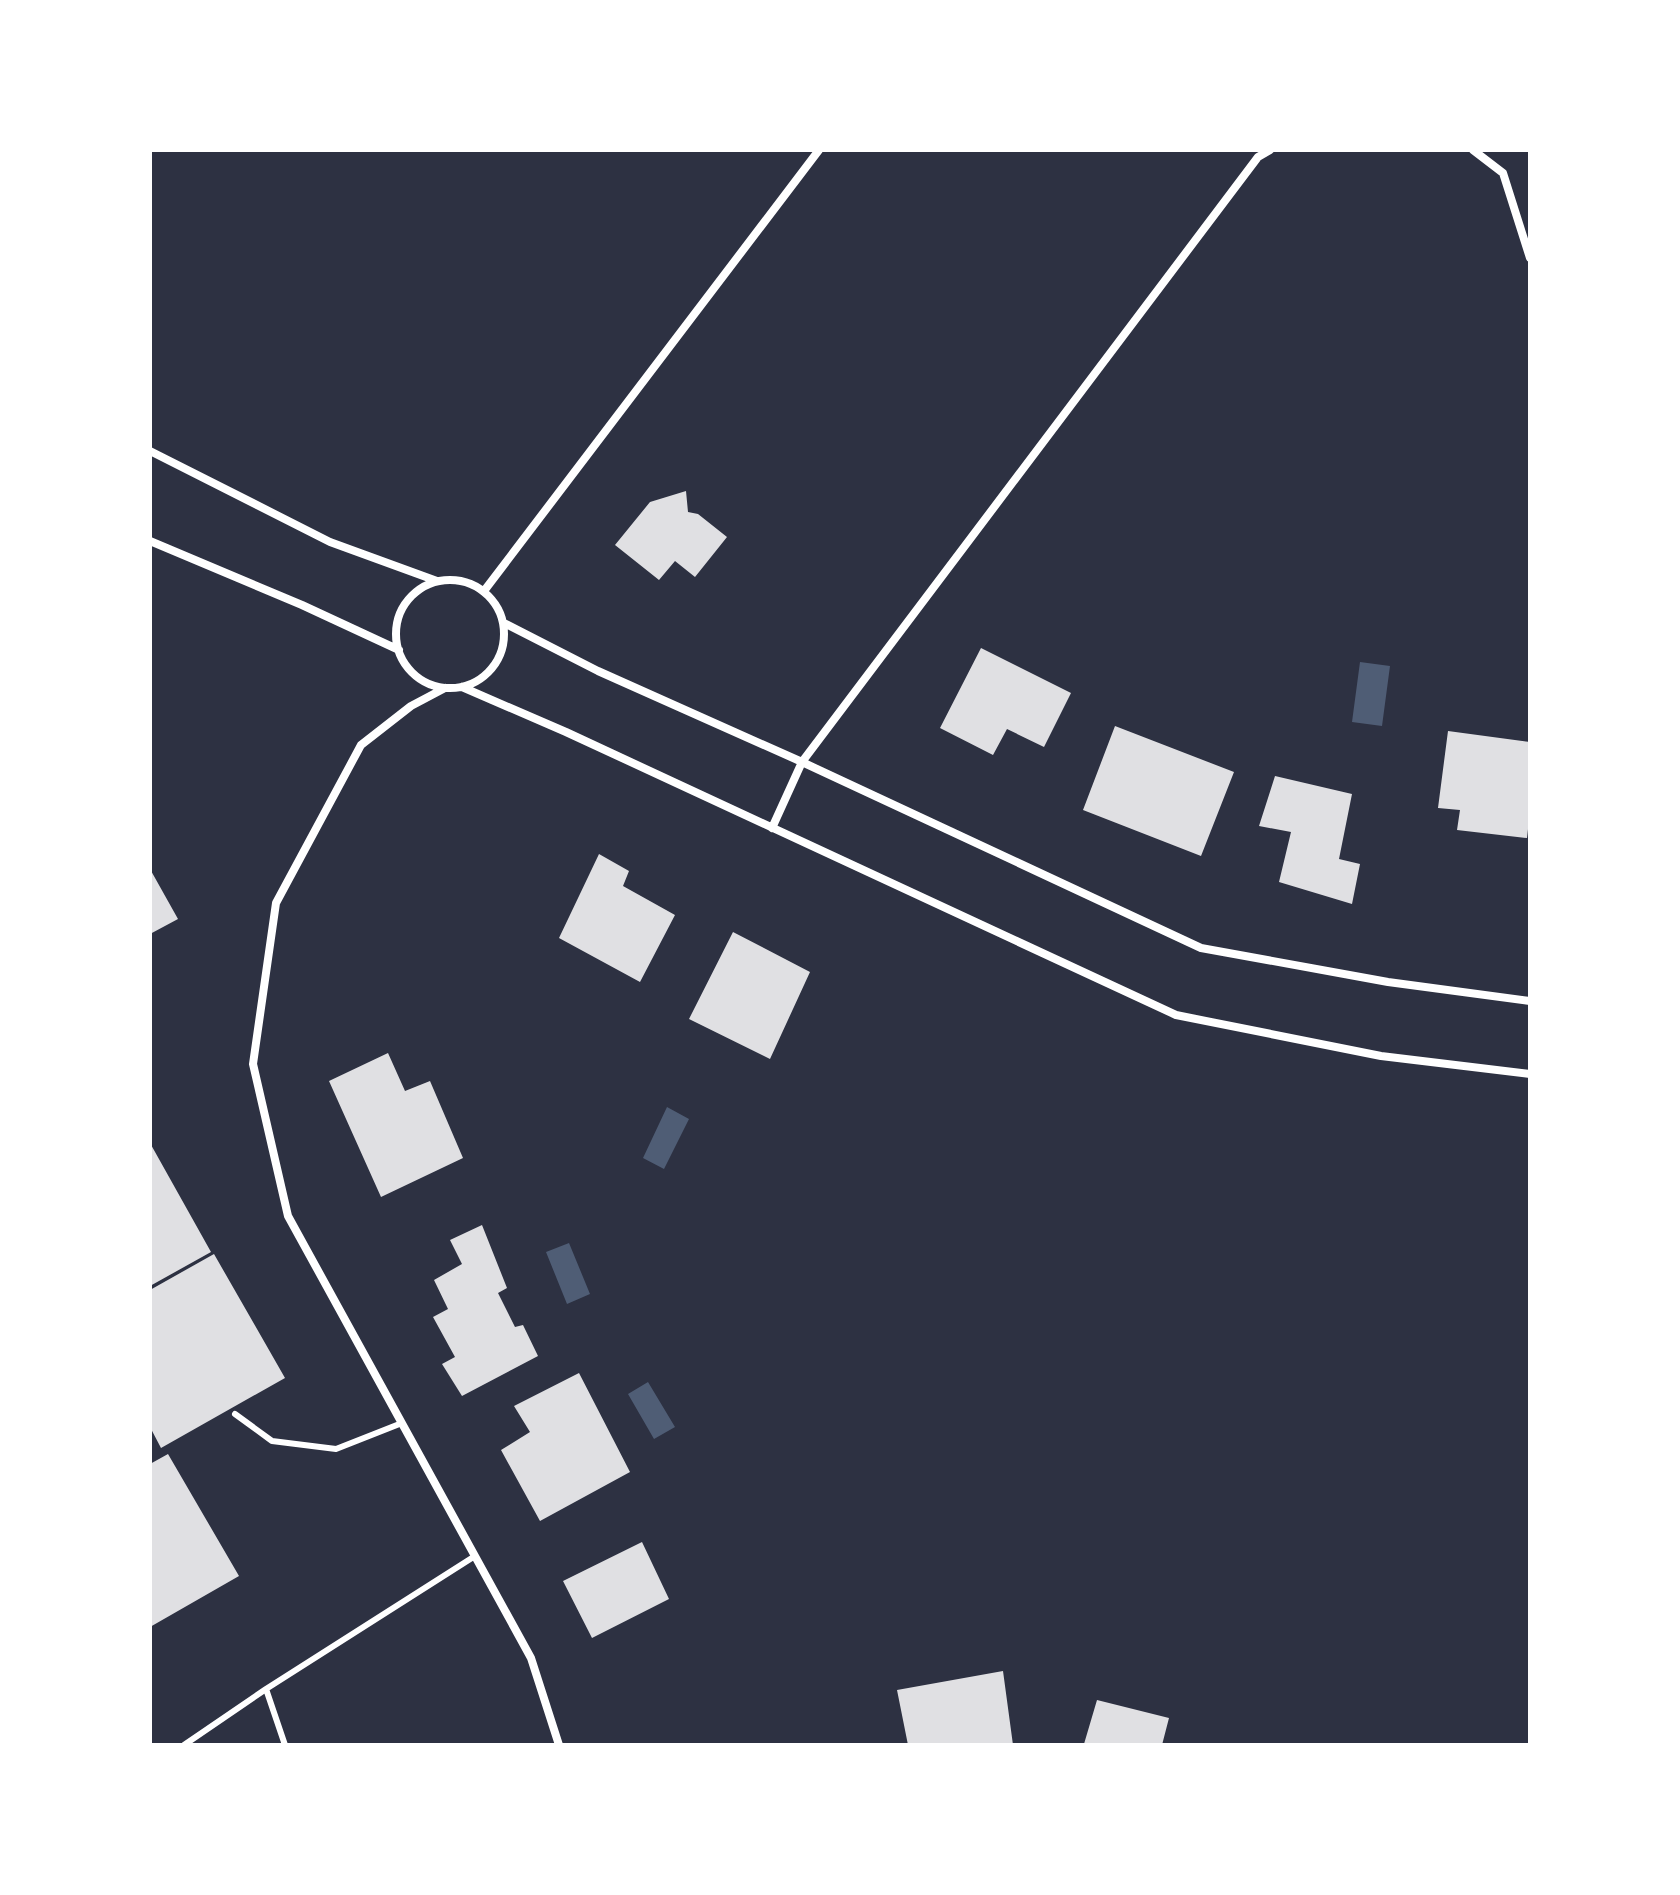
<svg xmlns="http://www.w3.org/2000/svg" width="1680" height="1895" font-family="Quicksand,sans-serif">
<rect width="100%" height="100%" fill="#2d3142"/>
<path fill="#4f5d75" d="M 1360,662 L 1390,666 L 1382,726 L 1352,722 Z
M 667,1107 L 689,1119 L 664,1169 L 643,1158 Z
M 569,1243 L 590,1294 L 567,1304 L 546,1252 Z
M 648,1382 L 675,1427 L 654,1439 L 628,1394 Z"/>
<path fill="#e0e0e3" d="M 686,491 L 688,512 L 698,514 L 727,537 L 695,577 L 675,561 L 659,580 L 615,545 L 650,502 Z
M 981,648 L 1071,693 L 1044,747 L 1007,729 L 993,755 L 940,728 Z
M 1115,726 L 1234,772 L 1201,856 L 1083,810 Z
M 1448,731 L 1530,742 L 1530,811 L 1527,838 L 1457,830 L 1460,810 L 1438,808 Z
M 1275,776 L 1352,794 L 1339,859 L 1360,864 L 1352,904 L 1279,882 L 1291,832 L 1259,826 Z
M 599,854 L 629,871 L 623,886 L 675,915 L 640,982 L 559,938 Z
M 150,869 L 178,919 L 150,934 Z
M 733,932 L 810,972 L 770,1059 L 689,1019 Z
M 388,1053 L 405,1091 L 430,1081 L 463,1158 L 381,1197 L 329,1081 Z
M 150,1143 L 211,1252 L 150,1286 Z
M 482,1225 L 507,1288 L 498,1293 L 515,1327 L 523,1325 L 538,1356 L 462,1396 L 442,1364 L 455,1357 L 433,1317 L 448,1309 L 434,1280 L 462,1264 L 450,1240 Z
M 214,1254 L 285,1378 L 161,1448 L 150,1427 L 150,1290 Z
M 579,1373 L 630,1472 L 540,1521 L 501,1450 L 530,1432 L 514,1406 Z
M 168,1454 L 239,1576 L 150,1627 L 150,1464 Z
M 642,1542 L 669,1599 L 592,1638 L 563,1581 Z
M 1003,1671 L 1013,1745 L 908,1745 L 897,1690 Z
M 1097,1700 L 1169,1718 L 1162,1745 L 1084,1744 Z"/>
<g fill="none" stroke-linecap="round" stroke-linejoin="round">
<path stroke="#fff" stroke-width="6" d="M 235,1414 L 272,1441 L 336,1449 L 402,1423
M 266,1689 L 285,1745
M 184,1745 L 266,1689 L 475,1556"/>
<path stroke="#fff" stroke-width="8" d="M 1473,150 L 1503,173 L 1530,258
M 150,451 L 330,542 L 437,581
M 150,541 L 302,605 L 399,650
M396 634a54 54 0 1 1 108 0a54 54 0 1 1-108 0Z
M 484,591 L 819,150
M 504,623 L 598,671 L 802,762 L 1201,948 L 1388,982 L 1530,1001
M 462,687 L 566,732 L 1176,1015 L 1381,1056 L 1530,1074
M 445,688 L 411,706 L 361,745 L 276,903 L 253,1064 L 288,1216 L 531,1658 L 559,1745
M 772,828 L 802,762 L 1258,157 L 1270,150"/>
</g>
<rect width="1680" height="1895" fill="none" stroke="#ffffff" stroke-width="304"/>
</svg>
